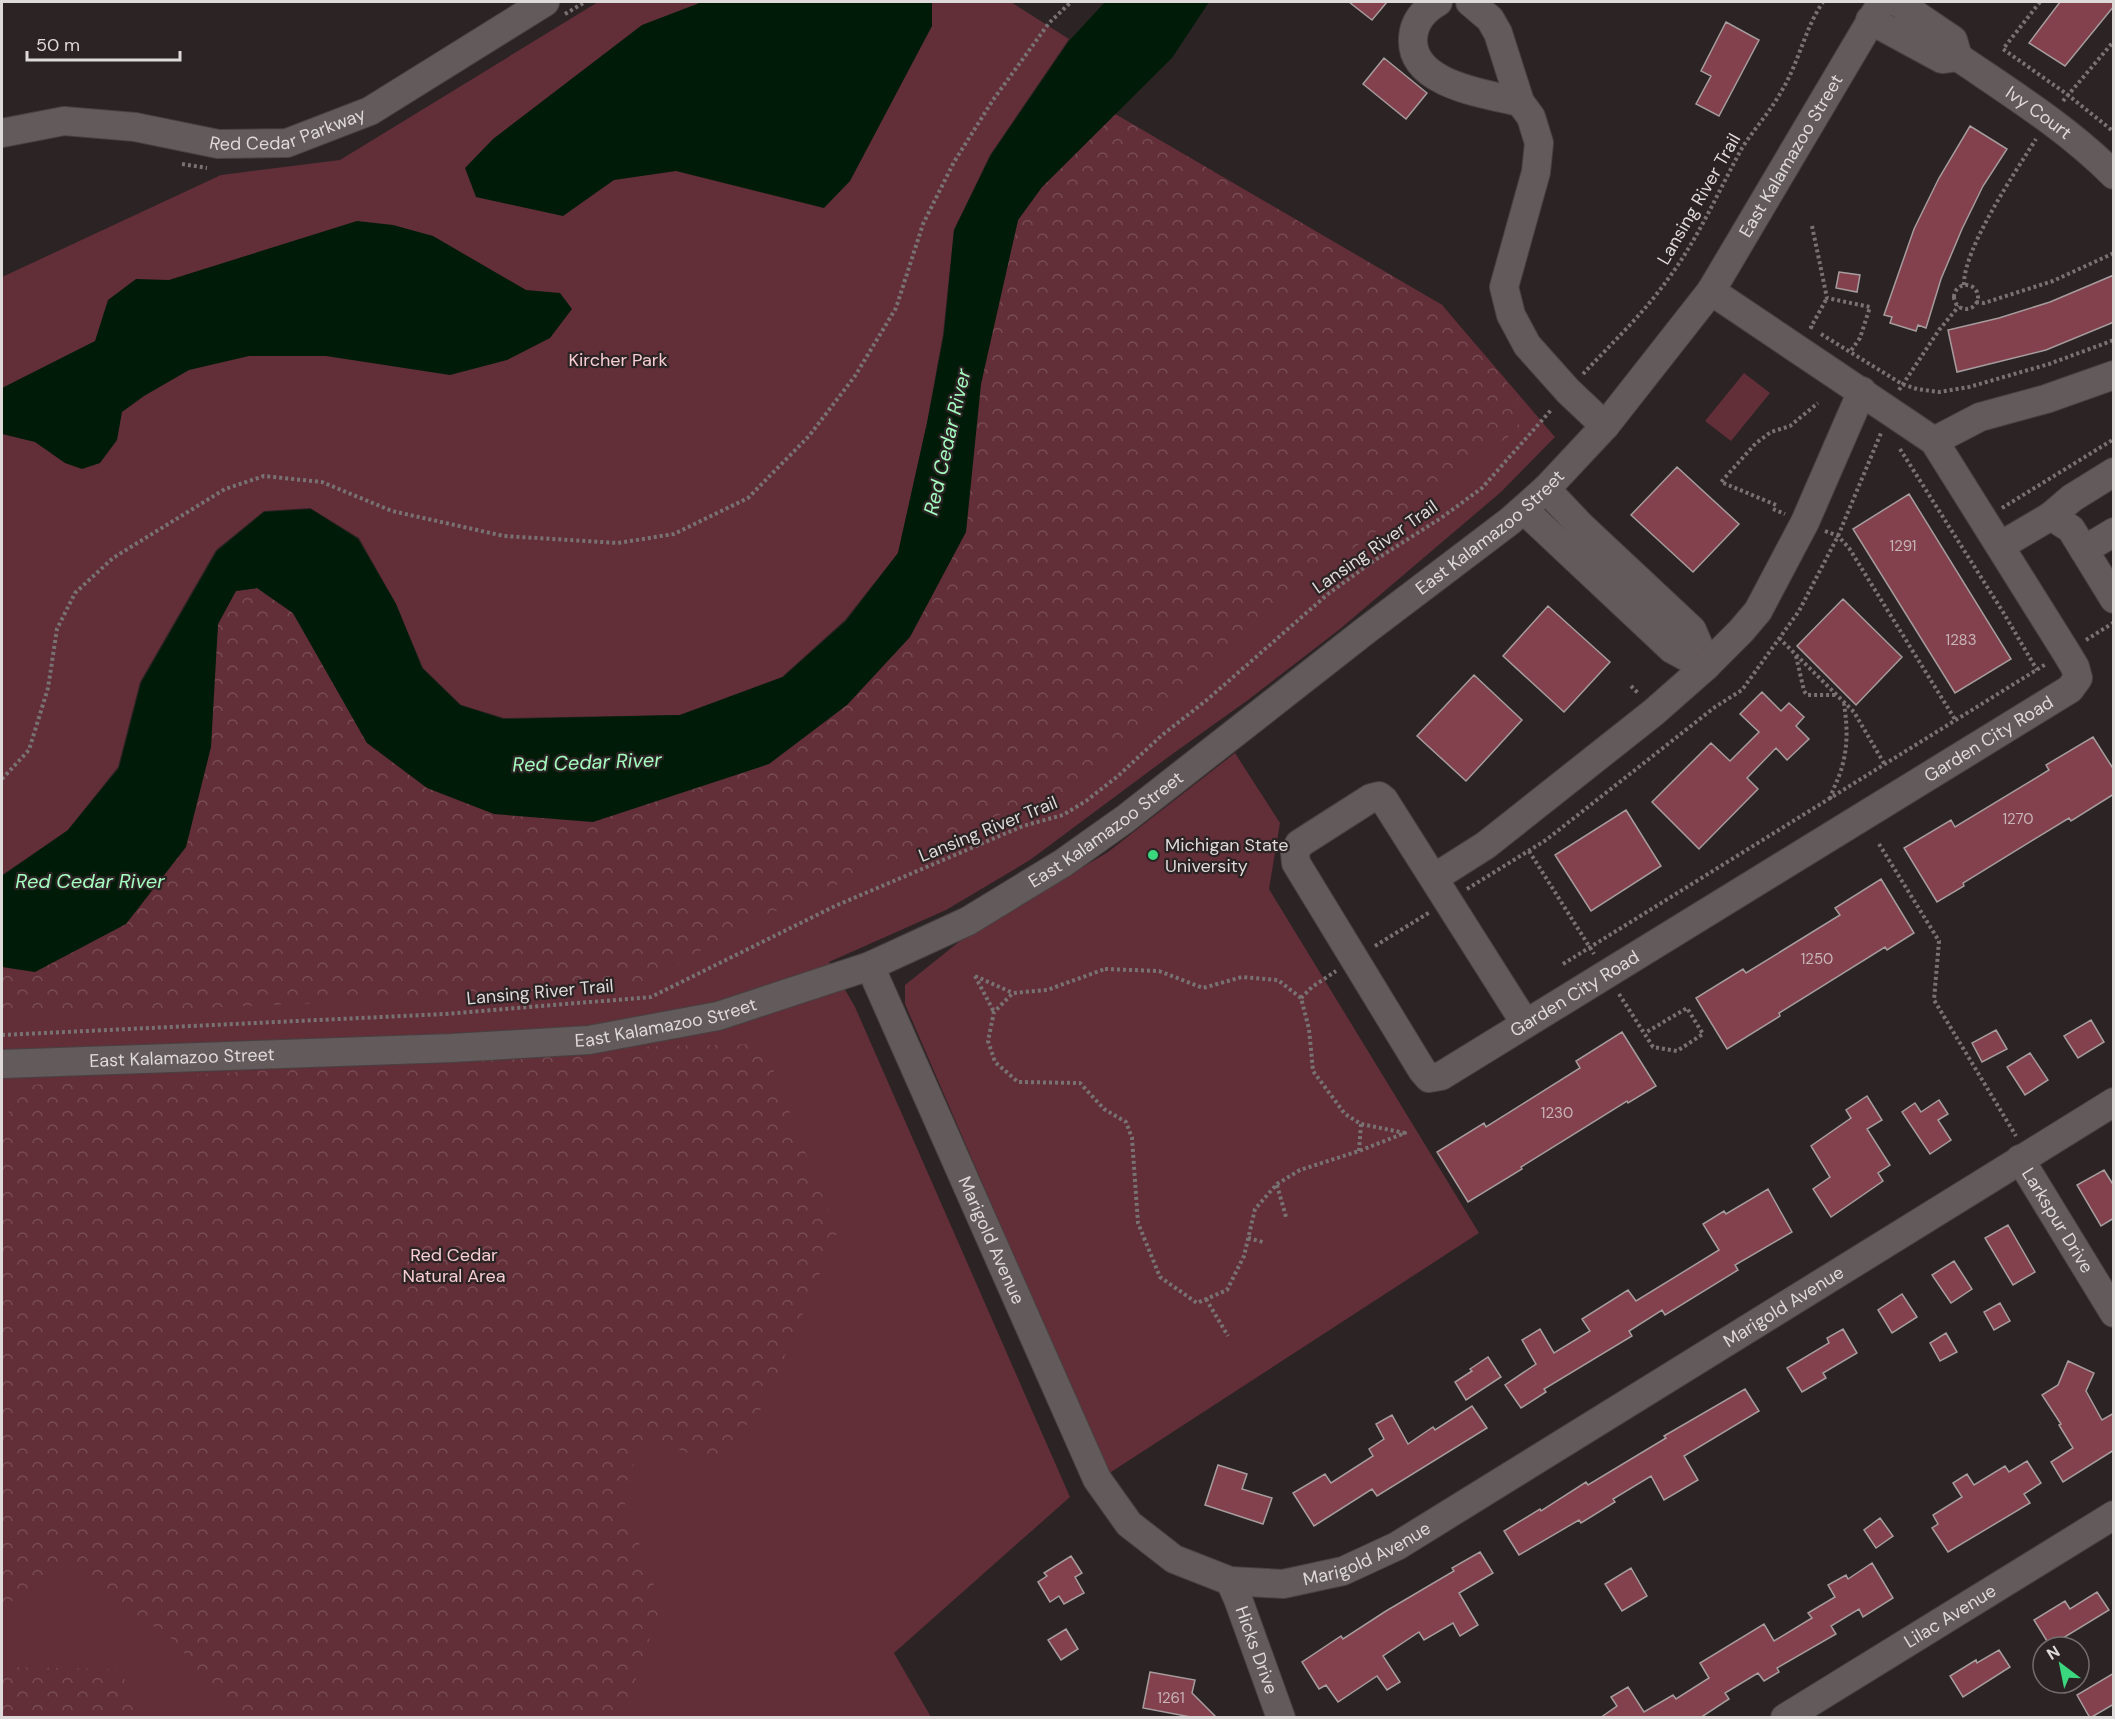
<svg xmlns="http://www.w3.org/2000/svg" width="2115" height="1719" font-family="'DM Sans',sans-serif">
<defs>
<pattern id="forest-crowns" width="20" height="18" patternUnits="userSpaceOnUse" patternTransform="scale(1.5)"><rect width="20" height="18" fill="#622e38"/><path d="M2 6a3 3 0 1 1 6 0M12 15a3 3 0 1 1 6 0" fill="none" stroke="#784c54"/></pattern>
</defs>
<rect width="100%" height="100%" fill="#2b2324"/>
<path fill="#622e38" d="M 598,2 L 1011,2 L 1069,39 L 990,155 L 954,230 L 943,334 L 927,423 L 898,553 L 845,620 L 782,677 L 680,715 L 504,718 L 461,705 L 423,668 L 396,604 L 359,538 L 310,508 L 264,511 L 216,550 L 140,682 L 118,767 L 67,831 L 2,875 L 2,277 L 221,175 L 340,160 Z
M 1115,114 L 1442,305 L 1555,437 L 1501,492 L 1340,629 L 1248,700 L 1171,755 L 1030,860 L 946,910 L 829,962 L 855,1007 L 1070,1497 L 894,1653 L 931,1717 L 2,1717 L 2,967 L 367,743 L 847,705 Z
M 1744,373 L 1770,393 L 1731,441 L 1705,421 Z
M 1235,753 L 1280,823 L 1269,889 L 1479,1233 L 1108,1474 L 905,1004 L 905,985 L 960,941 L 1108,852 Z"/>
<path fill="url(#forest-crowns)" d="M 1115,114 L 1442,305 L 1518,396 L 1519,429 L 1298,588 L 1071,791 L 988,819 L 742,926 L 652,980 L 547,994 L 2,1016 L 2,967 L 35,972 L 214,675 L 218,624 L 235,591 L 257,588 L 293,613 L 367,743 L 769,764 L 847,705 L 910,637 L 966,532 L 980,384 L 1018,220 L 1042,187 Z
M 763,1044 L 837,1233 L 763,1407 L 713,1462 L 644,1437 L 622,1495 L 661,1605 L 623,1717 L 230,1717 L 230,1712 L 175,1641 L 67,1567 L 2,1607 L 2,1120 L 30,1085 L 660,1046 Z
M 2,1667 L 117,1669 L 153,1717 L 4,1717 L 2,1715 Z"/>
<path fill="#001c09" d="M 702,2 L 932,2 L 932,26 L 850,181 L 824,208 L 676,171 L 614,180 L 563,216 L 476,197 L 465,168 L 493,139 L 642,25 Z
M 1105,2 L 1209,2 L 1172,58 L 1042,187 L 1018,220 L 981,384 L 966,532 L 910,637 L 847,705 L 769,764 L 593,822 L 494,814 L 427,788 L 367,743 L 293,613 L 257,588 L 236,591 L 218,624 L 211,747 L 186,847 L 126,924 L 35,972 L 2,967 L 2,876 L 68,830 L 119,768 L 141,683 L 217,551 L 264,512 L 311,509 L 358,539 L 396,604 L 422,668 L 460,705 L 503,719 L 680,715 L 783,677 L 846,621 L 898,553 L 927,423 L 944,334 L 954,230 L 991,155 L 1069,41 Z
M 357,221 L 393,225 L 433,236 L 526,290 L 560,293 L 572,309 L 550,338 L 507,360 L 450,375 L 326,356 L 249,356 L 189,370 L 144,396 L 122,412 L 117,440 L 100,463 L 82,469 L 65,463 L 35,442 L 2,434 L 2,388 L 95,341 L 108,300 L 136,279 L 169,280 Z"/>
<path fill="#82414d" stroke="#a69c9d" stroke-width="1.5" d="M 1349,2 L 1387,2 L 1372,20 Z
M 2060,2 L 2114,2 L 2114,6 L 2065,66 L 2029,43 Z
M 1726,22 L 1759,40 L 1719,116 L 1696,104 L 1711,76 L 1701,71 Z
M 1384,58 L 1427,93 L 1406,119 L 1363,84 Z
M 1970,126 L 2007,149 L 1983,186 L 1962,229 L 1941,279 L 1926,328 L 1918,325 L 1916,331 L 1890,323 L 1892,317 L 1884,315 L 1914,229 L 1939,178 Z
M 1839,272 L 1860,275 L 1857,292 L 1836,288 Z
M 2114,275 L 2114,322 L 2046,350 L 1957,372 L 1948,330 L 1999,318 L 2050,302 Z
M 1677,467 L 1739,524 L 1693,572 L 1631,515 Z
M 1909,494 L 2011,659 L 1955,693 L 1853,529 Z
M 1843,599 L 1902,657 L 1856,705 L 1797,646 Z
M 1548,606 L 1610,662 L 1564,712 L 1503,656 Z
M 1474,675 L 1522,720 L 1466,781 L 1417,736 Z
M 1762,692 L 1781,711 L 1789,703 L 1804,717 L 1796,726 L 1809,739 L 1787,760 L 1776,748 L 1747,778 L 1758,789 L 1699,849 L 1652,802 L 1711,743 L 1730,761 L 1759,732 L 1740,714 Z
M 2093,737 L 2114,770 L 2114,794 L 2071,821 L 2069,818 L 1963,883 L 1964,886 L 1937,902 L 1904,848 L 1951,820 L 1955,827 L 2049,770 L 2046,765 Z
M 1626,810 L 1661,866 L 1591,911 L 1555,855 Z
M 1881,879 L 1914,933 L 1887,950 L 1885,947 L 1779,1013 L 1780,1016 L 1727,1049 L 1696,998 L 1743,969 L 1746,973 L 1840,915 L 1835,908 Z
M 2091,1020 L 2104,1042 L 2078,1058 L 2064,1036 Z
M 1996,1030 L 2007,1049 L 1982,1062 L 1972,1043 Z
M 1622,1032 L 1656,1086 L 1628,1103 L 1627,1101 L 1521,1167 L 1522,1169 L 1468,1202 L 1437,1152 L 1484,1123 L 1486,1127 L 1580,1068 L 1576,1061 Z
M 2030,1053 L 2048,1080 L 2025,1095 L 2007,1067 Z
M 1867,1096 L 1882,1120 L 1867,1129 L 1890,1165 L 1878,1173 L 1883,1181 L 1831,1217 L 1813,1189 L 1830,1177 L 1811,1146 L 1851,1118 L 1846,1110 Z
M 1939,1100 L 1948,1114 L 1938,1120 L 1951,1140 L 1930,1154 L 1902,1112 L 1915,1103 L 1921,1112 Z
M 2104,1170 L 2114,1186 L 2114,1218 L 2101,1226 L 2077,1185 Z
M 1768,1189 L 1792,1232 L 1735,1265 L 1738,1270 L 1665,1315 L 1662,1310 L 1629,1331 L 1632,1336 L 1544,1389 L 1546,1392 L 1521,1408 L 1505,1385 L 1536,1364 L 1522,1340 L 1540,1329 L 1554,1353 L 1590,1331 L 1582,1319 L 1628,1290 L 1636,1301 L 1719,1250 L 1703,1224 L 1724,1211 L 1726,1214 Z
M 2008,1225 L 2035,1272 L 2013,1285 L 1985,1238 Z
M 1954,1261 L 1972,1289 L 1951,1303 L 1932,1275 Z
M 1902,1294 L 1917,1317 L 1892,1333 L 1878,1310 Z
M 2000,1303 L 2010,1321 L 1994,1330 L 1984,1312 Z
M 1843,1329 L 1857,1353 L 1823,1373 L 1826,1378 L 1802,1392 L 1787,1368 L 1829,1343 L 1827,1338 Z
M 1946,1333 L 1957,1352 L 1940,1361 L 1930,1343 Z
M 1488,1357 L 1501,1377 L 1466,1400 L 1455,1382 L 1472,1371 L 1470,1369 Z
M 2068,1361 L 2094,1373 L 2086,1391 L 2102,1420 L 2114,1413 L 2114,1450 L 2063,1482 L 2051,1462 L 2073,1448 L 2059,1425 L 2061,1424 L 2042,1395 L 2058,1385 Z
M 1745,1389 L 1759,1411 L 1684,1456 L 1698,1480 L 1664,1500 L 1651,1476 L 1613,1499 L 1615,1502 L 1581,1523 L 1579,1520 L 1519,1555 L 1504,1531 L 1540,1509 L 1541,1511 L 1586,1482 L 1588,1485 L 1666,1438 L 1664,1436 Z
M 1472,1406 L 1487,1428 L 1377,1496 L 1372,1489 L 1314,1526 L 1293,1493 L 1325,1474 L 1331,1483 L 1373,1456 L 1369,1449 L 1384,1439 L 1376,1424 L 1392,1415 L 1408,1444 L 1433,1427 L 1435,1430 Z
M 2027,1461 L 2041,1483 L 2024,1494 L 2030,1503 L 1948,1552 L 1932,1528 L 1938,1524 L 1933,1515 L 1962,1497 L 1953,1483 L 1967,1474 L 1974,1485 L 2005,1466 L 2009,1472 Z
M 1218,1465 L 1247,1474 L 1242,1489 L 1272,1498 L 1263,1524 L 1205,1505 Z
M 1880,1518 L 1893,1536 L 1876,1548 L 1864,1530 Z
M 1480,1552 L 1493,1573 L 1459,1593 L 1478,1625 L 1460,1636 L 1453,1623 L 1424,1640 L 1419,1632 L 1383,1656 L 1400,1682 L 1387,1690 L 1377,1676 L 1338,1702 L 1326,1685 L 1319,1689 L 1302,1662 L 1341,1636 L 1343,1639 L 1386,1611 L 1454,1571 L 1452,1568 Z
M 1071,1556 L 1082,1573 L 1075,1577 L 1084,1593 L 1064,1604 L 1059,1596 L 1050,1602 L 1038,1582 L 1047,1576 L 1044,1573 Z
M 1872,1563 L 1893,1598 L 1863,1617 L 1859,1609 L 1831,1626 L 1836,1634 L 1777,1668 L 1779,1672 L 1764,1681 L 1758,1673 L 1725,1693 L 1729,1699 L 1700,1718 L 1600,1718 L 1617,1706 L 1611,1697 L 1628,1687 L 1644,1712 L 1673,1695 L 1676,1699 L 1709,1678 L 1700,1663 L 1764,1624 L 1774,1641 L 1812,1618 L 1808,1613 L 1835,1597 L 1828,1585 L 1846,1575 L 1848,1579 Z
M 1631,1568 L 1647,1596 L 1622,1611 L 1605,1584 Z
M 2097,1592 L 2109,1610 L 2050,1646 L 2034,1620 L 2065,1601 L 2070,1609 Z
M 1066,1629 L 1078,1649 L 1061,1660 L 1048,1640 Z
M 1999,1650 L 2010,1667 L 1963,1697 L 1950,1676 L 1976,1660 L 1977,1663 Z
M 1150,1672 L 1195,1680 L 1192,1693 L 1217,1718 L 1196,1718 L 1143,1708 Z
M 2114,1673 L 2114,1704 L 2090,1718 L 2077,1695 Z"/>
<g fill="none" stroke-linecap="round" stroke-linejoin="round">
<g stroke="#484242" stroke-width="30">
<g id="minor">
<path d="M 1438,2 C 1424,10 1414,22 1413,38 C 1410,85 1487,94 1520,102"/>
<path d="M 1470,2 L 1490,19 L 1498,33 L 1520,102 L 1531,117 L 1539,143 L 1536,172 L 1504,287 L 1511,315 L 1527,345 L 1568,391 L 1605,426"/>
<path d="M 1897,2 L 1953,40 L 1958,57"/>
<path d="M 1870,20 L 1942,59 L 1958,57"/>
<path id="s1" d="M 1958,57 C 2012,94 2067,128 2114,175"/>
<path id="s2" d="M 2,133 L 64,121 L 135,127 L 218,144 L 287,143 L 370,111 L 545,2"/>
<path d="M 1934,441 L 1980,417 L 2046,399 L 2114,375"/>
<path d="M 1546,489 L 1581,526 L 1692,630 L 1707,665"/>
<path d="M 1524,510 L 1672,649 L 1705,667"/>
<path d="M 2051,516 L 2072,498 L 2114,472"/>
<path d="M 2000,546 L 2051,516 L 2071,529 L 2114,599"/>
<path d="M 2084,550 L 2114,532"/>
<path d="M 1434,878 L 1486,845 L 1654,712 L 1705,667 L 1741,631 L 1758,611 L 1805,522 L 1862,391"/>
<path id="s3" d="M 870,966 L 1097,1479 L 1129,1524 L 1174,1559 L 1230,1581 L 1283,1584 L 1343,1571 L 1397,1546 L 2114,1102"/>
<path id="s4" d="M 1525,1023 L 1384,800 L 1379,796 L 1371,798 L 1299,844 L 1295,853 L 1296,863 L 1422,1070 L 1429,1078 L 1441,1076 L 2070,689 L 2078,678 L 2075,667 L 2066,652 L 1934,441 L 1711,291"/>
<path id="s5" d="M 2,1064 L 452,1048 L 589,1040 L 718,1016 L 870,966 L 968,921 L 1063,863 L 1125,819 L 1365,631 L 1510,521 L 1546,489 L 1605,426 L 1711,291 L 1882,2"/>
<path id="s6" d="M 2020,1159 L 2114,1313"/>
<path id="s7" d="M 1230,1581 L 1238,1599 L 1281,1718"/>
<path id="s8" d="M 1785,1718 L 2114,1515"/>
</g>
</g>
<path stroke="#797273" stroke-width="4" stroke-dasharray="3 3" stroke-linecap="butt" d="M 2040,2 L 2003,49 L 2068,95 L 2114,132
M 565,14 L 585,2
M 2063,101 L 2114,41
M 182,164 L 207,168
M 1812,226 L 1827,298 L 1870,307 L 1860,338 L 1850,352
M 1964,285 C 1963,249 2016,171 2036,139
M1954 297a12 12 0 1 1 24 0a12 12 0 1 1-24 0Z
M 1976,302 L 1984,303 L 2053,281 L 2114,253
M 1813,328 L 1811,327 L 1827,298
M 1821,334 L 1902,384 L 1917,389 L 1939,392 L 1969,387 L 2049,364 L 2114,340
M 1583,374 C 1612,343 1644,313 1668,279 C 1698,239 1718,192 1742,148 C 1754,129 1770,112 1781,92 C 1799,63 1804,30 1823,2
M 1899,390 L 1939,330 L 1959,306
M 1900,449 L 2003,612 L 2037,670
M 1776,505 L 1721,482 L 1756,443 L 1771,432 L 1790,426 L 1818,403
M 2002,508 L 2114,439
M 1773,509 L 1785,514
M 1825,531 L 1838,536 L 1849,548 L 1956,721
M 1779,638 L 1854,712 L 1885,765
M 2086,640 L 2113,623
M 1796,656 L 1804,691 L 1807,695 L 1836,695
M 1631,686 L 1639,694
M 2,779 L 29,750 L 48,688 L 57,629 L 75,593 L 113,558 L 225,489 L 264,476 L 322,482 L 392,511 L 504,536 L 618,543 L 674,534 L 748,498 L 809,436 L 855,376 L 896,308 L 923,224 L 954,162 L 993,100 L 1049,23 L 1071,2
M 1830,799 C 1832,791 1836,784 1839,776 C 1848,752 1848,729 1844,704
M 1879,844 L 1939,941 L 1934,1000 L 2016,1136
M 1529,851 L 1594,954
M 1467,889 L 1546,840 L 1715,707 L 1742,690 L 1799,611 L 1838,536 L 1881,433
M 1375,946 L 1430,912
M 1563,964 L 2046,664
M 1105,969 L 1159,971 L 1203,988 L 1242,977 L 1278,980 L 1301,998 L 1309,1029 L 1313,1071 L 1345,1114 L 1361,1124 L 1405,1133 L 1359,1151 L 1300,1170 L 1277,1184 L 1255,1209 L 1244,1256 L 1227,1290 L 1197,1303 L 1160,1277 L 1138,1223 L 1132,1138 L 1126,1122 L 1104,1109 L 1080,1083 L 1018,1082 L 995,1062 L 988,1041 L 994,1012 L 1013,993 L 1047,990 Z
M 975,976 L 1013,993
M 975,976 L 994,1012
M 1619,994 L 1653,1047 L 1677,1051 L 1703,1034 L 1687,1008 L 1645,1033
M 1301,998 L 1312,987 L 1336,971
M 2,1035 L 445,1014 L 651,997 L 835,906 L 1023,826 L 1063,815 L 1086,801 L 1118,776 L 1161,736 L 1208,699 L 1328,594 L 1372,562 L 1441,518 L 1482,488 L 1552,409
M 1359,1151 L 1361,1124
M 1277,1185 L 1286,1217
M 1248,1238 L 1263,1242
M 1206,1299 L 1228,1336"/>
<use href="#minor" stroke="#635a5b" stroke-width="28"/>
</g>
<circle fill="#3bd77f" stroke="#2b2324" stroke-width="2" cx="1153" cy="855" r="6"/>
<g text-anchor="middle" stroke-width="4.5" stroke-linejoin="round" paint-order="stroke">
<g font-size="15" fill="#c8b4b7">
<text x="1903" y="551">1291</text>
<text x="1961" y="645">1283</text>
<text x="2018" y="824">1270</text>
<text x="1817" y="964">1250</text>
<text x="1557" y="1118">1230</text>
<text x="1171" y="1703">1261</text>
</g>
<g font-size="18" fill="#dfdada" stroke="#2b2324">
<text dy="6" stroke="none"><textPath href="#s1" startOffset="98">Ivy Court</textPath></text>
<text dy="6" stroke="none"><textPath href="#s2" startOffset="291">Red Cedar Parkway</textPath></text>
<text dy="6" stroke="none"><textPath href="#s5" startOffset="2124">East Kalamazoo Street</textPath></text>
<text transform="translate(1699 199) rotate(-60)" y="6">Lansing River Trail</text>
<text dy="6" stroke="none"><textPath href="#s5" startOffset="1638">East Kalamazoo Street</textPath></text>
<text transform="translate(1375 547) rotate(-35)" y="6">Lansing River Trail</text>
<text dy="6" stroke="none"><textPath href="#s4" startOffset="1292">Garden City Road</textPath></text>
<text transform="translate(988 829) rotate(-22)" y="6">Lansing River Trail</text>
<text dy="6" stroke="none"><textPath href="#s5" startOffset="1152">East Kalamazoo Street</textPath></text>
<text transform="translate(540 992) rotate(-5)" y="6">Lansing River Trail</text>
<text dy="6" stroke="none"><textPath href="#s4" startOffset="806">Garden City Road</textPath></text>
<text dy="6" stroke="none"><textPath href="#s5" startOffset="666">East Kalamazoo Street</textPath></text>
<text dy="6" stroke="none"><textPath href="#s5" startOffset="180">East Kalamazoo Street</textPath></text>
<text dy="6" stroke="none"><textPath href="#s6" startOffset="72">Larkspur Drive</textPath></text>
<text dy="6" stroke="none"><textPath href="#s3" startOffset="300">Marigold Avenue</textPath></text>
<text dy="6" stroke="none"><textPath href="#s3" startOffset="1362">Marigold Avenue</textPath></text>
<text dy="6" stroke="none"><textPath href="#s3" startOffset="876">Marigold Avenue</textPath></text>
<text dy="6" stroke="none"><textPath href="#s8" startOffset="194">Lilac Avenue</textPath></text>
<text dy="6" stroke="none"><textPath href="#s7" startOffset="74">Hicks Drive</textPath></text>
</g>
<g font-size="18" fill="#f8ced3" stroke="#2b2324">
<text x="618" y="366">Kircher Park</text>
<text x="454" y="1261">Red Cedar<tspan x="454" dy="21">Natural Area</tspan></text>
</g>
<g font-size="18" fill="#dfdada" stroke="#2b2324" text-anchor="start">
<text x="1165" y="851">Michigan State<tspan x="1165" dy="21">University</tspan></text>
</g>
<g font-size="20" font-style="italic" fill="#a4fcbf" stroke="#2b2324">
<text transform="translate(947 442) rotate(-77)" y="7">Red Cedar River</text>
<text transform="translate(587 762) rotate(-2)" y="7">Red Cedar River</text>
<text x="90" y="888">Red Cedar River</text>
</g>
</g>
<rect width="2115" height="1719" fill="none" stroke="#dfdada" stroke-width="6"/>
<g transform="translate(2061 1665) rotate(328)"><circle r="28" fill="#2b2324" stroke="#736c6d" stroke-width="1.5"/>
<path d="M0-4.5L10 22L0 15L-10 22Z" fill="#3bd77f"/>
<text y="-9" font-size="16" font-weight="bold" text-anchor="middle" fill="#dfdada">N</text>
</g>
<path d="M27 51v9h153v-9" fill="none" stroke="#dfdada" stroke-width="3"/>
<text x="36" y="51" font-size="18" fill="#dfdada" stroke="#2b2324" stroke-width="4.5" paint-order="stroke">50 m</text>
</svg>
